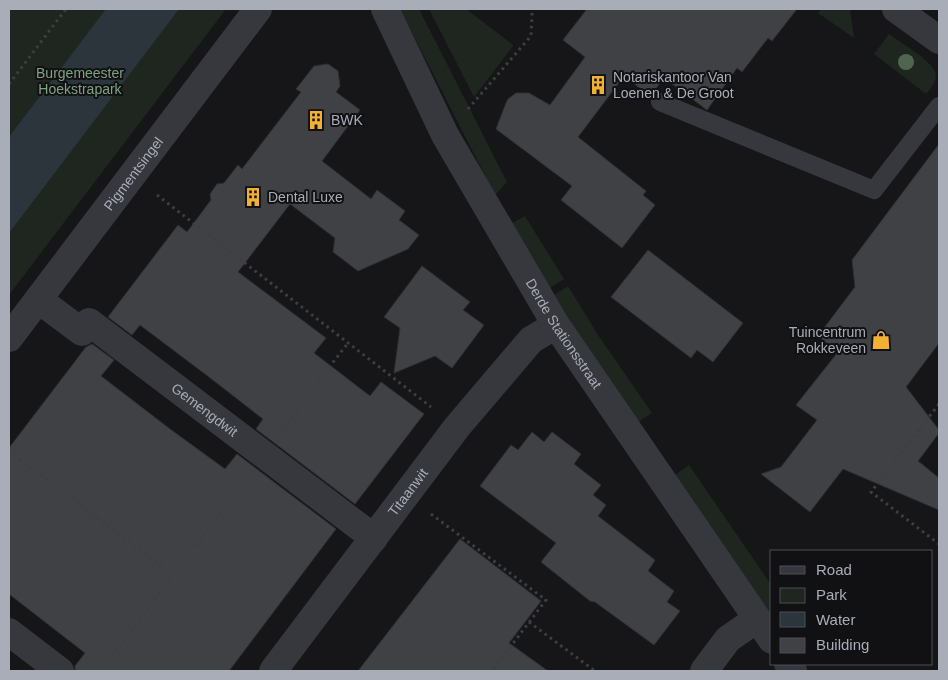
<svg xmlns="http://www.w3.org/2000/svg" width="948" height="680" font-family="Helvetica,sans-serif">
<rect width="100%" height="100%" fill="#161618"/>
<path fill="#1e261f" d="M 9,9 L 226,9 L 9,295 Z
M 400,9 L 419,9 L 507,182 L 495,195 Z
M 429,9 L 466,9 L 512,44 L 513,46 L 474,97 Z
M 821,9 L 850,9 L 854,38 L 818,13 Z
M 889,34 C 900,42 932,61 935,72 C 938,81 931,88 926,94 L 874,54 Z
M 525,216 L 564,279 L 550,288 L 511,224 Z
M 568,286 L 598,335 L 652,413 L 638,422 L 586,347 L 554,295 Z
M 689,465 L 772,586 L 771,614 L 675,475 Z"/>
<path fill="#2c353c" d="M 106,9 L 179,9 L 9,233 L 9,137 Z"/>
<path fill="#404145" stroke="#303034" d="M 587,9 L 797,9 L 772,41 L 768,38 L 742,72 L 737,68 L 707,110 L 664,78 L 650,96 L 624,76 L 578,137 L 646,191 L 643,195 L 655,205 L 622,248 L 561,200 L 572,186 L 496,129 L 506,103 L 508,99 L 516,93 L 529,93 L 550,105 L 585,57 L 563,40 Z
M 328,64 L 338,71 L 340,86 L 336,92 L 360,110 L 322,161 L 371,199 L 377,190 L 405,211 L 399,220 L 419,235 L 408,249 L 358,271 L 333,252 L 335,238 L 290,204 L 238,272 L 326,338 L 314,353 L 370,396 L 381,382 L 424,414 L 355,504 L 256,429 L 263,419 L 209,377 L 140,325 L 132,335 L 108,317 L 178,225 L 187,232 L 211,200 L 210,194 L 217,184 L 224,183 L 238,165 L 242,169 L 301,92 L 296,89 L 314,66 Z
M 939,144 L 939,343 L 906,387 L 939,430 L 939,433 L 918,461 L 939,478 L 939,510 L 843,469 L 810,512 L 761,474 L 781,467 L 817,420 L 796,405 L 838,352 L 818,336 L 855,287 L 852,260 Z
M 648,250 L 743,323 L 713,362 L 697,350 L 691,358 L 611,297 Z
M 422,266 L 470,302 L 463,310 L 484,325 L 452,368 L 435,356 L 394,373 L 400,328 L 384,317 Z
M 92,344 L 114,360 L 101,376 L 170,429 L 225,469 L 237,454 L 336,529 L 229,671 L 75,671 L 75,666 L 85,653 L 9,594 L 9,448 L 86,347 Z
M 532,432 L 544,442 L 552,432 L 581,454 L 574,464 L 601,485 L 593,495 L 606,505 L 598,516 L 655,560 L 648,571 L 674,591 L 667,602 L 680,611 L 654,645 L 595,602 L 590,601 L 541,562 L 556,543 L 480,486 L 511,445 L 518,450 Z
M 460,539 L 541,601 L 509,643 L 548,671 L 358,671 Z"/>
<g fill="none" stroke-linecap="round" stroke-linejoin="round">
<path stroke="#3d3f44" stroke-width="3" stroke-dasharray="2.5 4" stroke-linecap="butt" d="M 9,84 L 66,9
M 468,109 L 531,36 L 532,13
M 157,195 L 431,407
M 317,383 L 348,343
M 939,404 L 871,492 L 939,544
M 284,430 L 300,409
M 9,451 L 173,575 L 101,671
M 431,514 L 546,600 L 492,671
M 196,546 L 246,481
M 529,622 L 595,671"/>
<path stroke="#37383d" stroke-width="18" d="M 660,102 L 874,190 L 939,106"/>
<g stroke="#37383d" stroke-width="28">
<path id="s1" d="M 385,9 L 445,135 L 556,325 L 772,640"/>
<path d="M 896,9 L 939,40"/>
<path id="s2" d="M 39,300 L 82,332 L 89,322 L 374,538"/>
<path id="s3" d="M 9,338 L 258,9"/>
<path d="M 9,632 L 60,671"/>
<path d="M 788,664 L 793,671"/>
<path id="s4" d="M 273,671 L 457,427 L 531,340 L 556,325"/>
<path d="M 704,671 L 728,639 L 757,619"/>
</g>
</g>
<circle fill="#506452" cx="906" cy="62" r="8"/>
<defs>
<g id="building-bare" transform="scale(1.5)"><path d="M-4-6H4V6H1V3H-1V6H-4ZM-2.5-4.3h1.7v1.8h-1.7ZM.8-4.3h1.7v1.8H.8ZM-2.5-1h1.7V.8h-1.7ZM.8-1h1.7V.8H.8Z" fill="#f2b134" stroke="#111113" stroke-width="2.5" paint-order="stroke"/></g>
<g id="shop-bare" transform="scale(1.5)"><path d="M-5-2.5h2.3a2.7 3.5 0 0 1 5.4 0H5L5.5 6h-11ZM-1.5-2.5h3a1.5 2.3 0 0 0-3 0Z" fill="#f2b134" stroke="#111113" stroke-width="2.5" paint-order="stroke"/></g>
</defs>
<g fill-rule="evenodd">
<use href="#building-bare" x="598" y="85"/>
<use href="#building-bare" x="316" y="120"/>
<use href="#building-bare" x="253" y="197"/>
<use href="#shop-bare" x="881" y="340"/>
</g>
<g text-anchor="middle" stroke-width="4" stroke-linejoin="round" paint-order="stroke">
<g font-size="14" fill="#7fa381" stroke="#111113">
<text x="80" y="78">Burgemeester<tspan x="80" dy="16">Hoekstrapark</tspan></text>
</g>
<g font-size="14" fill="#a8adb8" stroke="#111113" text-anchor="start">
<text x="613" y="82">Notariskantoor Van<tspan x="613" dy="16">Loenen &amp; De Groot</tspan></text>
<text x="331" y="125">BWK</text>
<text x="268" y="202">Dental Luxe</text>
<text x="866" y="337" text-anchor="end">Tuincentrum<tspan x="866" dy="16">Rokkeveen</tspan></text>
</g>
<g font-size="14" fill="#a8adb8" stroke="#111113">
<text dy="5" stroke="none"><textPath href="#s3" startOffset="206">Pigmentsingel</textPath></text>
<text dy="5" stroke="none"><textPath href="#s1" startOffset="371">Derde Stationsstraat</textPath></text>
<text dy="5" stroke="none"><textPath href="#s2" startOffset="211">Gemengdwit</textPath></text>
<text dy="5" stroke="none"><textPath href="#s4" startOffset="224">Titaanwit</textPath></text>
</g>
</g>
<rect width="948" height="680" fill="none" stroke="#a8adb8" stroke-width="20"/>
<rect x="770" y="550" width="162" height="115" fill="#111113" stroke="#4d4f55"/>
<rect x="780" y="566" width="25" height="8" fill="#37383d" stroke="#4d4f55"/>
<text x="816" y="575" font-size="15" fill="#a8adb8">Road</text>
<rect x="780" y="588" width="25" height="15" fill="#1e261f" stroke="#4d4f55"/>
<text x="816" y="600" font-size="15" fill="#a8adb8">Park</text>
<rect x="780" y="612" width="25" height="15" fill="#2c353c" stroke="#4d4f55"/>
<text x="816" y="625" font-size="15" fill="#a8adb8">Water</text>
<rect x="780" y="638" width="25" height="15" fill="#404145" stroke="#4d4f55"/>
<text x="816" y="650" font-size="15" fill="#a8adb8">Building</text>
</svg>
